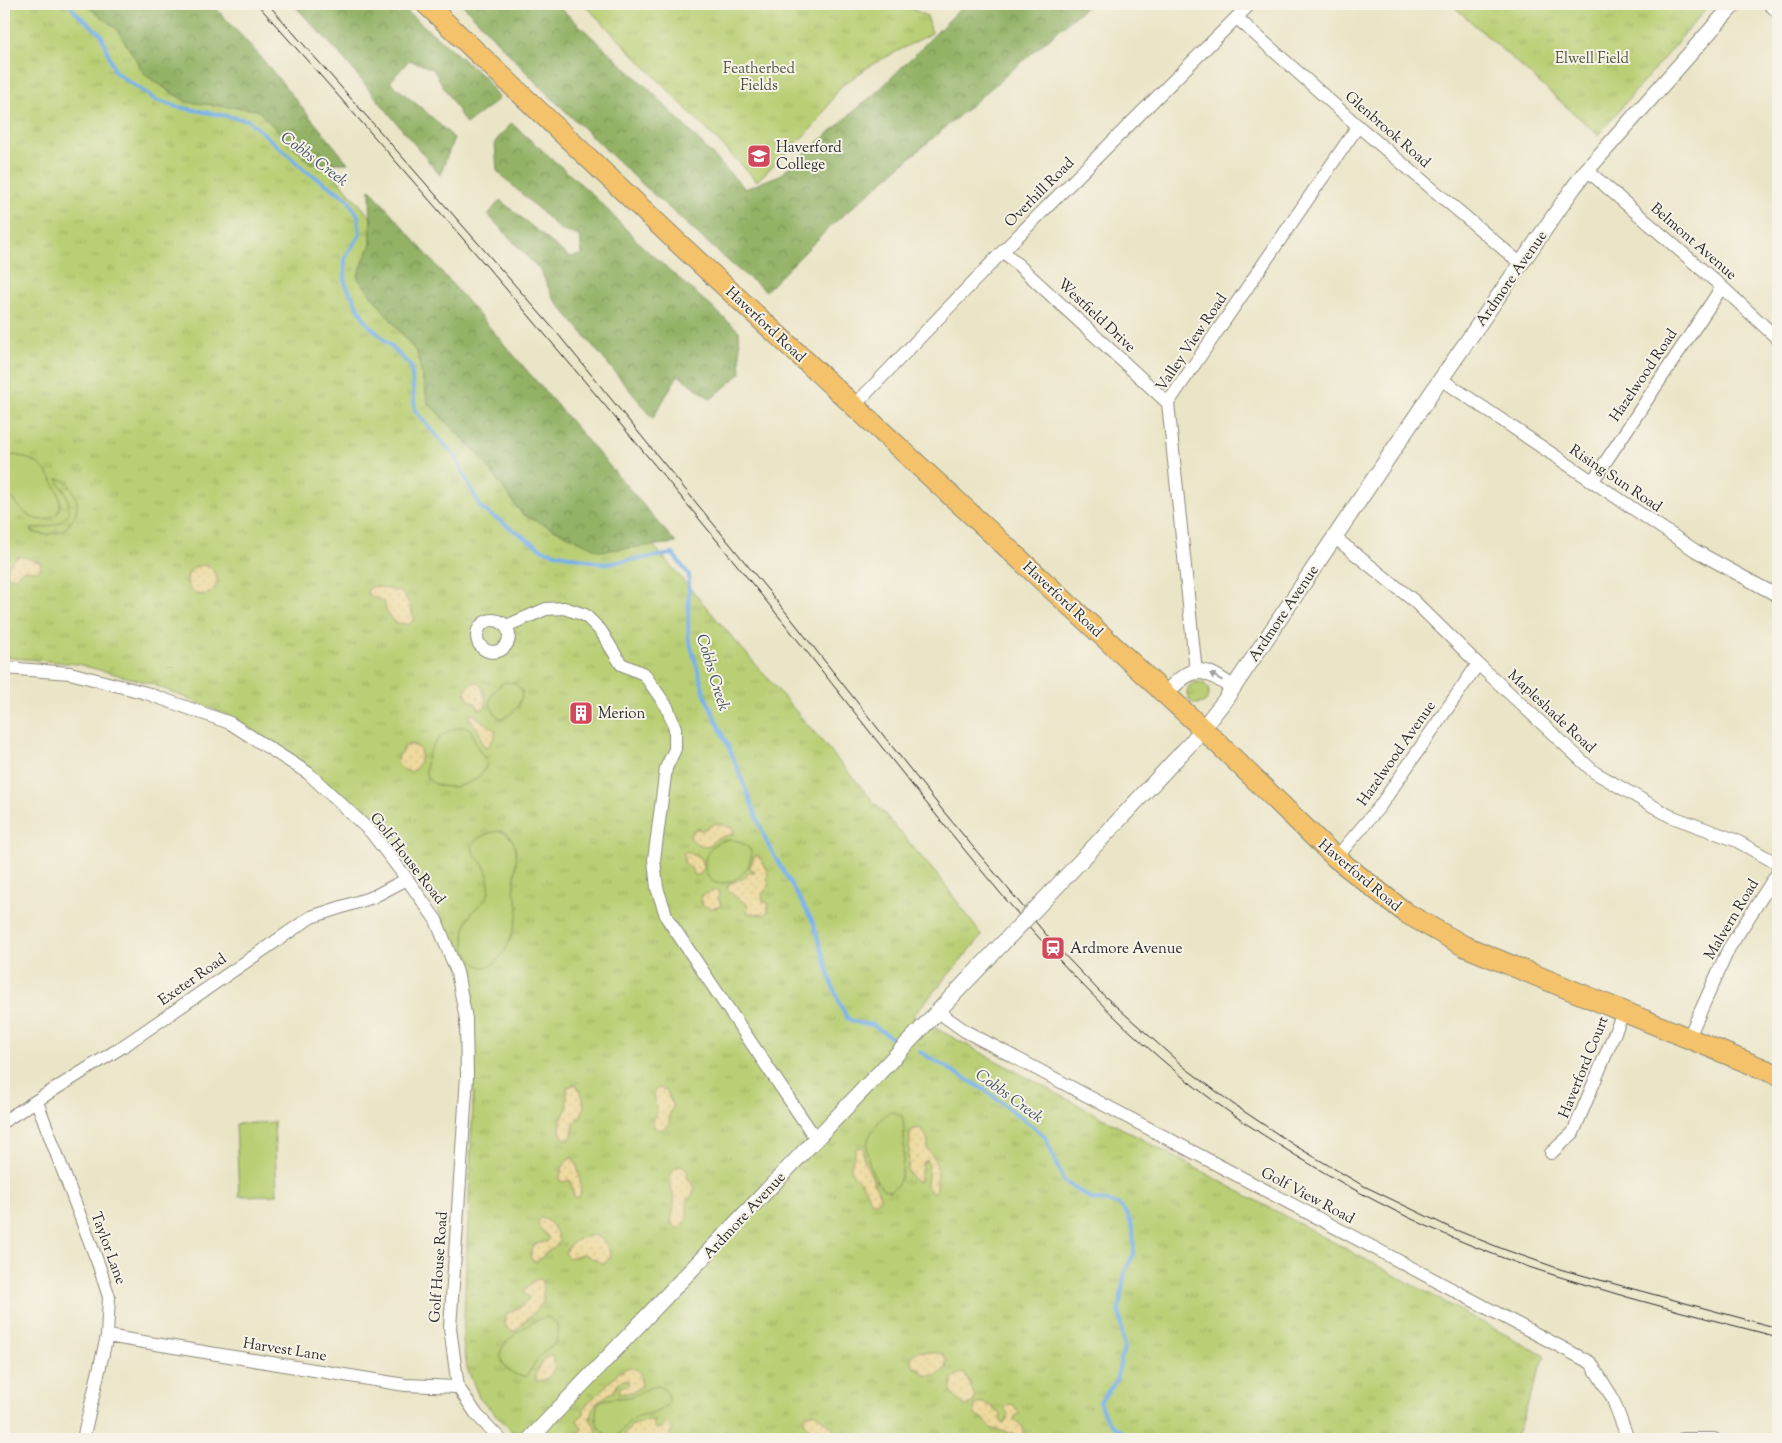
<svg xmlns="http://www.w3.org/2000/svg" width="1782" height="1443" font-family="'Sorts Mill Goudy',serif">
<defs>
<pattern id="grass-tufts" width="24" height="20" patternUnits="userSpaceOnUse" patternTransform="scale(1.25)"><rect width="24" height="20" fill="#bacf74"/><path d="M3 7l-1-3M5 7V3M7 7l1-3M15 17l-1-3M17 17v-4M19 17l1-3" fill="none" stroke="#a0b265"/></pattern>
<pattern id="forest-crowns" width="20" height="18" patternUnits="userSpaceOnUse" patternTransform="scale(1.25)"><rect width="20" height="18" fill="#93b266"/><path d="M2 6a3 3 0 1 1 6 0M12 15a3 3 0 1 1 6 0" fill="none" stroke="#789154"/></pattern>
<pattern id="wetland-marsh" width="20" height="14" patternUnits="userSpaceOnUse" patternTransform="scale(1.25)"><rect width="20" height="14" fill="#bacf74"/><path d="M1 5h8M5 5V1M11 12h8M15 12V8" fill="none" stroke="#a0b265"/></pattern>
<pattern id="sand-dots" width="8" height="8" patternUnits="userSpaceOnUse" patternTransform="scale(1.25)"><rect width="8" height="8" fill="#eeda9e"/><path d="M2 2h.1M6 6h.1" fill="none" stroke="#cb8" stroke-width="1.8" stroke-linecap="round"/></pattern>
</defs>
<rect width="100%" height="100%" fill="#f7f3e8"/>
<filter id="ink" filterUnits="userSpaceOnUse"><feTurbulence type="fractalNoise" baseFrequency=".02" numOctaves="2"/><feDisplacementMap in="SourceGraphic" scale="10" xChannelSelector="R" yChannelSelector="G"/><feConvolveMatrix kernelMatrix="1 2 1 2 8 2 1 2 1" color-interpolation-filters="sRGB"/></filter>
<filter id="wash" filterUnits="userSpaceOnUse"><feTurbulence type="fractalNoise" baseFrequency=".0096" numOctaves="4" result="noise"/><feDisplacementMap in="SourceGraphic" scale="20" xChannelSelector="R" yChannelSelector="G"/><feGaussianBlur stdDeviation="1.12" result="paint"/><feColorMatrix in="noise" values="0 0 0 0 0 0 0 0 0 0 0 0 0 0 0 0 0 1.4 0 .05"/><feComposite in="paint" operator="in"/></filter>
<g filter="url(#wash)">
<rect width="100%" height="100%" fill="#ebe5c7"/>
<path fill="url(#grass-tufts)" stroke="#727d50" d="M 4,4 L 187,4 L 943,882 L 982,936 L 913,1016 L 1545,1356 L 1515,1439 L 519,1439 L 479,1397 L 467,1368 L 463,1342 L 474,1075 L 473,1018 L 463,971 L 442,918 L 416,872 L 378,825 L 309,769 L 237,719 L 152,684 L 77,664 L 4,657 Z
M 584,4 L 902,4 L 927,16 L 932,33 L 871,65 L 840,87 L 816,124 L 757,181 Z
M 1451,4 L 1710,4 L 1598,135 Z
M1187 693a11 11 0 1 1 22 0a11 11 0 1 1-22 0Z"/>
<path fill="url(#forest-crowns)" stroke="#5f6e48" d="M 84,4 L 212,4 L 259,55 L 348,163 L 310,163 L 257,110 L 186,102 L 145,75 L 117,29 Z
M 293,4 L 398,4 L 485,78 L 499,99 L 466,124 L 433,69 L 409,60 L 390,82 L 425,111 L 454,138 L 440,175 L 339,53 Z
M 462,4 L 556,4 L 651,91 L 745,189 L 780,175 L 880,89 L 965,4 L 1089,4 L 834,223 L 766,291 L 736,268 L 640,182 L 542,89 Z
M 511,123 L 592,194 L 644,248 L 739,331 L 741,373 L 711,399 L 678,375 L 653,418 L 553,298 L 541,271 L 488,215 L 500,200 L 569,257 L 582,255 L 580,236 L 562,231 L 497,171 L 495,142 Z
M 370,189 L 676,543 L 600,551 L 522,514 L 479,455 L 428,403 L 417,353 L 357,277 L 371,244 Z"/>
<path fill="url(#wetland-marsh)" stroke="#727d50" d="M 57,479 C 63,479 67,482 70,486 C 91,514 60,545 32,531 L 31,529 C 52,527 76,523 67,496 C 65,489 59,485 57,479 Z"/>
<path fill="url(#sand-dots)" stroke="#8c8264" d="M 19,556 L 40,562 L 41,569 L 37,571 L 23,570 L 15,577 L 9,577 C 4,568 11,560 19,556 Z
M187 580a15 15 0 1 1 30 0a15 15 0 1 1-30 0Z
M 375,586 L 401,592 C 408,599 412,609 414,619 L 410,624 C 397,625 389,621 385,608 C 384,603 386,603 382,601 C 377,597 372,598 367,594 L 368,589 Z
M 476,682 C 485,687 485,695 486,705 L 482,709 L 479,709 L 476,704 C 463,698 461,686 476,682 Z
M 470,714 L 473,714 L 496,731 L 495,736 L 488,747 L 484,746 C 480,741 481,735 478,730 C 475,724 470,721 469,715 Z
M 411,745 L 418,747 C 424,755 419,767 411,772 L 404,770 L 397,763 L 399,756 L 405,746 Z
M 716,823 L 732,828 L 735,833 L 716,839 L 708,847 C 701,846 693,843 690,836 L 693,831 L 699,828 L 701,831 Z
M 686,851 L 701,859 L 703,868 L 700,875 L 695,875 L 691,868 L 684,862 L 684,853 Z
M 756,855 L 760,857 L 768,874 L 767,878 L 769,885 L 762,895 L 763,901 L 769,904 L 768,912 L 764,915 L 748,913 L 747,904 C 740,900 730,894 727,887 L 729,884 L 744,878 L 749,873 L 755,872 L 754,870 L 750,869 L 751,863 Z
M 717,890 L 719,893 L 718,899 L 721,903 L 720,906 C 713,910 707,907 701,904 L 702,895 C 708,895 710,890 717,890 Z
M 576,1084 C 582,1092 587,1106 581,1115 C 579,1118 575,1122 574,1125 C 571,1132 575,1133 569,1140 L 565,1139 L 560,1133 L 561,1119 L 567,1108 L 567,1087 Z
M 659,1088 L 667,1091 L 673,1107 L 669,1115 C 672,1122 666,1129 658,1130 L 654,1127 L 652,1120 L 657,1113 L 654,1093 L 655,1090 Z
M 920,1128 C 926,1134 930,1141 927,1149 C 930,1153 935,1159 936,1163 C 938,1167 936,1188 935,1192 L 932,1193 L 927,1186 L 929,1164 L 926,1160 L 922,1164 L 920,1181 L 915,1182 L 908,1171 L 910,1134 L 912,1130 Z
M 859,1147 L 864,1149 L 863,1157 L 880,1196 L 880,1199 L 876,1202 L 871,1201 C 868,1196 865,1187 861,1183 C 856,1178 850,1174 851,1165 C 852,1160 855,1155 856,1149 Z
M 572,1158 C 579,1163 582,1187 580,1196 L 577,1198 L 574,1196 L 570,1180 L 563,1182 L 560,1181 C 559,1173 564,1160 572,1158 Z
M 679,1165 L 685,1167 L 688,1174 L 687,1177 L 695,1188 L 692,1196 L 687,1200 C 687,1212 690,1221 679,1229 L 671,1224 C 671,1217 674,1210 674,1203 C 674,1189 663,1176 679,1165 Z
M 540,1218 C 551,1219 557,1230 559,1241 C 556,1248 551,1248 546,1253 C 542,1256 541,1259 536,1262 L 531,1259 C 529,1245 535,1242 547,1242 L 549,1239 C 545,1230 534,1228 540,1218 Z
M 591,1235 C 604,1236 607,1245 611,1256 L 605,1263 L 602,1263 L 583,1254 L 568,1258 L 565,1253 C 569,1242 580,1238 591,1235 Z
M 539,1279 L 543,1281 L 543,1302 L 538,1309 L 519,1327 L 515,1331 L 511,1331 L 505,1326 L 505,1316 C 513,1308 525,1308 529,1297 L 524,1293 L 524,1289 L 530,1285 L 531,1282 Z
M 920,1350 C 927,1354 935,1352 943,1354 L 947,1361 L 945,1364 L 947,1367 L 936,1376 L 924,1375 L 920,1369 L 914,1367 L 911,1359 L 913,1355 Z
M 551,1354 C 560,1366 550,1382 536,1381 L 535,1375 L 543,1360 Z
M 629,1367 C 641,1369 641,1376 641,1386 C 636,1391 627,1395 619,1392 L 620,1387 L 628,1385 L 629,1381 L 624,1380 L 619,1382 L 614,1391 L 598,1401 L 592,1409 L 590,1419 C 594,1425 599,1431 597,1439 L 580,1439 L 579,1434 L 582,1429 L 577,1420 L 584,1414 L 584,1407 L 599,1393 L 618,1373 Z
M 965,1373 L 975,1396 L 974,1402 L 967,1406 C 958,1401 958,1398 951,1393 C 951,1381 952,1374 965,1373 Z
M 983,1403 C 990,1405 996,1410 1001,1415 L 1000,1419 L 1002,1423 L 1004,1423 L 1009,1416 L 1004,1407 L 1008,1404 L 1014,1405 L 1019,1414 L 1015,1416 L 1014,1420 L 1022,1426 L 1024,1431 L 1022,1436 L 990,1428 L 982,1418 L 975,1415 L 974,1410 L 975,1405 Z
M 814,1412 L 833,1428 L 839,1439 L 816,1439 L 804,1421 L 806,1415 Z
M 646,1421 L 653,1422 L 655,1429 L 663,1428 L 664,1423 L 668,1424 L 673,1429 L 670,1434 L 670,1439 L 621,1439 L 632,1425 Z"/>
<path fill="#bacf74" stroke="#727d50" d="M 15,455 C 25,458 36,460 43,468 C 54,479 71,510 50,518 C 44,521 37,520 31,517 C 20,510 13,498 4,489 L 4,457 Z
M 505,682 L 515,683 L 522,691 C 522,703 513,717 500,718 C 484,706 489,691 505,682 Z
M 461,727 L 467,727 L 471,730 L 476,745 L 487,762 C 484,781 458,790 441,786 C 436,785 431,782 427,778 C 421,756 438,731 461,727 Z
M 501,831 C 523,839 515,868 514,886 C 513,893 518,900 518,908 C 518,923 503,969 484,967 C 476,966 470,959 467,952 C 461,936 465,918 477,907 C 482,902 487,899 489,892 C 490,884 488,873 484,866 C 480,860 468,851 474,843 C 478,835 492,832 501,831 Z
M 732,840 L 739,841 L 750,849 C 756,869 733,886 715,883 C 700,874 702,852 717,843 C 721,840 727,840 732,840 Z
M 893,1112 L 902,1116 C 906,1126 904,1173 899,1182 C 898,1186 894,1188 891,1191 L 883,1189 C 873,1178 864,1156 868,1141 C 869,1136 872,1131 875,1127 C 880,1120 884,1114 893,1112 Z
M 274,1122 L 277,1195 L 239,1196 L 236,1124 Z
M 548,1317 L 557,1324 L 558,1334 L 555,1344 C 536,1355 537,1362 526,1376 C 513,1378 498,1364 501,1351 C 505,1338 535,1318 548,1317 Z
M 659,1386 C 666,1390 669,1394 669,1402 C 654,1419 647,1410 633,1419 C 625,1423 623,1434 613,1437 C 597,1434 592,1416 599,1402 C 610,1396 621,1400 632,1396 C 643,1392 647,1387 659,1386 Z"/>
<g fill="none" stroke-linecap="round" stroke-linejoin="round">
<path stroke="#78b1e8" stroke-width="4" d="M 69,4 L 77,14 L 101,34 L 115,72 L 156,100 L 178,107 L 248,120 L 305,170 L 347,198 L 358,216 L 360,235 L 345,258 L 345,283 L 366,322 L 411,366 L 415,411 L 454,455 L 481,508 L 543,550 L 603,564 L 673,554 L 689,575 L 688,636 L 706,698 L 732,755 L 767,843 L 813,922 L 833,987 L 841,1006 L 847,1018 L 858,1023 L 873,1025 L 893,1039
M 920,1052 L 985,1090 L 1045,1136 L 1064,1181 L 1091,1199 L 1118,1204 L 1127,1214 L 1133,1229 L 1134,1253 L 1125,1271 L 1119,1309 L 1124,1347 L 1116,1381 L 1100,1402 C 1103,1422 1120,1433 1138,1439"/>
</g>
</g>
<g filter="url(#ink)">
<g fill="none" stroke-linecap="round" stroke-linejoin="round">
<g stroke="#8b8879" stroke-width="14">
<path id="minor" d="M 1769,4 L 1778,12
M 1237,18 L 1358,126 L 1520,263
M 1587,170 L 1722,287 L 1778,339
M 1003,251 L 1168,403
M 1441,379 L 1696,551 L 1778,596
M 854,406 L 1003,251 L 1250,4
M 1592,482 L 1722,287
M 1334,537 L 1413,600 L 1478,664 L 1594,772 L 1670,816 L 1735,840 L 1778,864
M477 636a16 16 0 1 1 32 0a16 16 0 1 1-32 0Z
M 506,626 L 546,609 L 564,608 L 585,615 L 601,631 L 621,664 L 644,674 L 667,707 L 675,728 L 675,749 L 666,768 L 654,860 L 657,888 L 667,918 L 816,1139
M 4,668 L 70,673 L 146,693 L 230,723 L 308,773 L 371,832 L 407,879 L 436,920 L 457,972 L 466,1019 L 467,1076 L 450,1328 L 458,1387 L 477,1415 L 500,1439
M 1196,672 L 1168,403 L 1358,126
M 1336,858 L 1380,806 L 1478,664
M 937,1011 L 965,1031 L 1591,1363 L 1612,1397 L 1628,1439
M 1688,1039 L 1729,948 L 1778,872
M 37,1102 L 99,1266 L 109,1297 L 107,1336 L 83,1439
M 4,1121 L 122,1047 L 311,917 L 373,897 L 407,879
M 1551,1153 L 1573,1133 L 1623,1013
M 107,1336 L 405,1385 L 458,1387
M 1682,1439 L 1714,1439"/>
</g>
<g stroke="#8b8879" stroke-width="17">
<path id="tertiary" d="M 1165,694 C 1193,665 1201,665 1233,688
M 1044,900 L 1191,743 L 1225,700 L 1441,379 L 1574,187 L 1587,170 L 1734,4
M 530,1439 L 1001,945"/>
</g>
<g stroke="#8b8879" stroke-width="22">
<path id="primary" d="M 426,4 L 675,240 L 1203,729 L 1336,858 L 1406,913 L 1464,946 L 1778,1075"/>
</g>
<use href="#minor" stroke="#fff" stroke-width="12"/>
<use href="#tertiary" stroke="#fff" stroke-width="15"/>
<use href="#primary" stroke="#f3c26a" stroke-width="20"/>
<path stroke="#2b2b2b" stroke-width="1" d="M 257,4 C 437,206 614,412 784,623 C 847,702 908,782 972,859 C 1049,953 1132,1045 1232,1114 C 1315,1171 1403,1220 1498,1256 C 1540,1272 1584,1284 1627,1297 C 1677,1311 1728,1324 1778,1337
M 268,4 L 557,333 L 789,616 L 944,812 L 1054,944 L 1099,991 L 1184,1067 L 1233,1104 L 1294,1145 L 1362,1185 L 1451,1228 L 1503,1249 L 1563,1270 L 1778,1328"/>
<g stroke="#8b8879" stroke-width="17" stroke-linecap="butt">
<path id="tertiary-bridge" d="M 1001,945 L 1044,900"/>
</g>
<use href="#tertiary-bridge" stroke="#fff" stroke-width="15"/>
</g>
<defs><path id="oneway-solid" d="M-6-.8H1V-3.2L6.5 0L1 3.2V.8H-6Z" transform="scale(1.25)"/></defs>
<use fill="#a0a0a0" href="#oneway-solid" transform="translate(1216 677) rotate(-151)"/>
</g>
<defs>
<g id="university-square" transform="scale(1.25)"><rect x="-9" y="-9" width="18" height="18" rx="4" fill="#d1495b" stroke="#f7f3e8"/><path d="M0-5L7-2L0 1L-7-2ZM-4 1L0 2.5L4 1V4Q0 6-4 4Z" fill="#fff"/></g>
<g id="building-square" transform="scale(1.25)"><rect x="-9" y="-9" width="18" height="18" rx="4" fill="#d1495b" stroke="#f7f3e8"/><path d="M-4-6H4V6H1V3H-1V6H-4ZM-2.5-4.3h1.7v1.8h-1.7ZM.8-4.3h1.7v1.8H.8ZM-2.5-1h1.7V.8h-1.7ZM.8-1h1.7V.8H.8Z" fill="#fff"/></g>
<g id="station-square" transform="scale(1.25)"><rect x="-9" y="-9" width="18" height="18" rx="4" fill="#d1495b" stroke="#f7f3e8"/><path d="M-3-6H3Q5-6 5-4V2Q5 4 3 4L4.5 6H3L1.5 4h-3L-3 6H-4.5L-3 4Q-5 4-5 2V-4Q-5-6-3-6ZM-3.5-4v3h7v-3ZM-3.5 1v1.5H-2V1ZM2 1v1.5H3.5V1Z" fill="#fff"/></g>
</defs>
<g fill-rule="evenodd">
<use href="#university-square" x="759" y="156"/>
<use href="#building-square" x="581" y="713"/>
<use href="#station-square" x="1053" y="948"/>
</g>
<g text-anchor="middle" stroke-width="4" stroke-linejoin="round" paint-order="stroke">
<g font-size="15" fill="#4f543d" stroke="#f7f3e8">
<text x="1592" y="63">Elwell Field</text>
<text x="759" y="73">Featherbed<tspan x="759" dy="17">Fields</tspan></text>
</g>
<g font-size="15" fill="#2b2b2b" stroke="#f7f3e8">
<text transform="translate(1388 129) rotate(41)" y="5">Glenbrook Road</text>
<text transform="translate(1039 192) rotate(-45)" y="5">Overhill Road</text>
<text transform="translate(1694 241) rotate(41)" y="5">Belmont Avenue</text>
<text transform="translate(1511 278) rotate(-55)" y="5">Ardmore Avenue</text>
<text transform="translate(1097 315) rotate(43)" y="5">Westfield Drive</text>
<text transform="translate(766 324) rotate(43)" y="5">Haverford Road</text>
<text transform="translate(1191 342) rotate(-56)" y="5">Valley View Road</text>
<text transform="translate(1643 375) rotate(-56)" y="5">Hazelwood Road</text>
<text transform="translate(1616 478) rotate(34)" y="5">Rising Sun Road</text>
<text transform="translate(1063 599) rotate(43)" y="5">Haverford Road</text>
<text transform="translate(1283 613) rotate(-56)" y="5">Ardmore Avenue</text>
<text transform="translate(1552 711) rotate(43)" y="5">Mapleshade Road</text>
<text transform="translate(1396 753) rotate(-55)" y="5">Hazelwood Avenue</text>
<text transform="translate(408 858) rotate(52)" y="5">Golf House Road</text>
<text transform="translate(1360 875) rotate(40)" y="5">Haverford Road</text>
<text transform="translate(1731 919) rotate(-59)" y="5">Malvern Road</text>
<text transform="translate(192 979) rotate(-35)" y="5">Exeter Road</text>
<text transform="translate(1583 1067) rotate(-68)" y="5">Haverford Court</text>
<text transform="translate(1308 1195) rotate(28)" y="5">Golf View Road</text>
<text transform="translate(744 1215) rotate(-47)" y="5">Ardmore Avenue</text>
<text transform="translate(109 1248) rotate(70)" y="5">Taylor Lane</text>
<text transform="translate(438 1267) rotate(-86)" y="5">Golf House Road</text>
<text transform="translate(285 1349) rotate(9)" y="5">Harvest Lane</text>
</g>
<g font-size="15" fill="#2b2b2b" stroke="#f7f3e8" text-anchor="start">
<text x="776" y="152">Haverford<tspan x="776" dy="17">College</tspan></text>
<text x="598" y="718">Merion</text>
<text x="1070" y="953">Ardmore Avenue</text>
</g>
<g font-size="16" font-style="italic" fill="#425364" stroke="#f7f3e8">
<text transform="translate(315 158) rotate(37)" y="6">Cobbs Creek</text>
<text transform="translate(714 672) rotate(73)" y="6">Cobbs Creek</text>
<text transform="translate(1010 1095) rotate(36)" y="6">Cobbs Creek</text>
</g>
</g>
<rect width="1782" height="1443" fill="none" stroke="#f7f3e8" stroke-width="20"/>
</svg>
